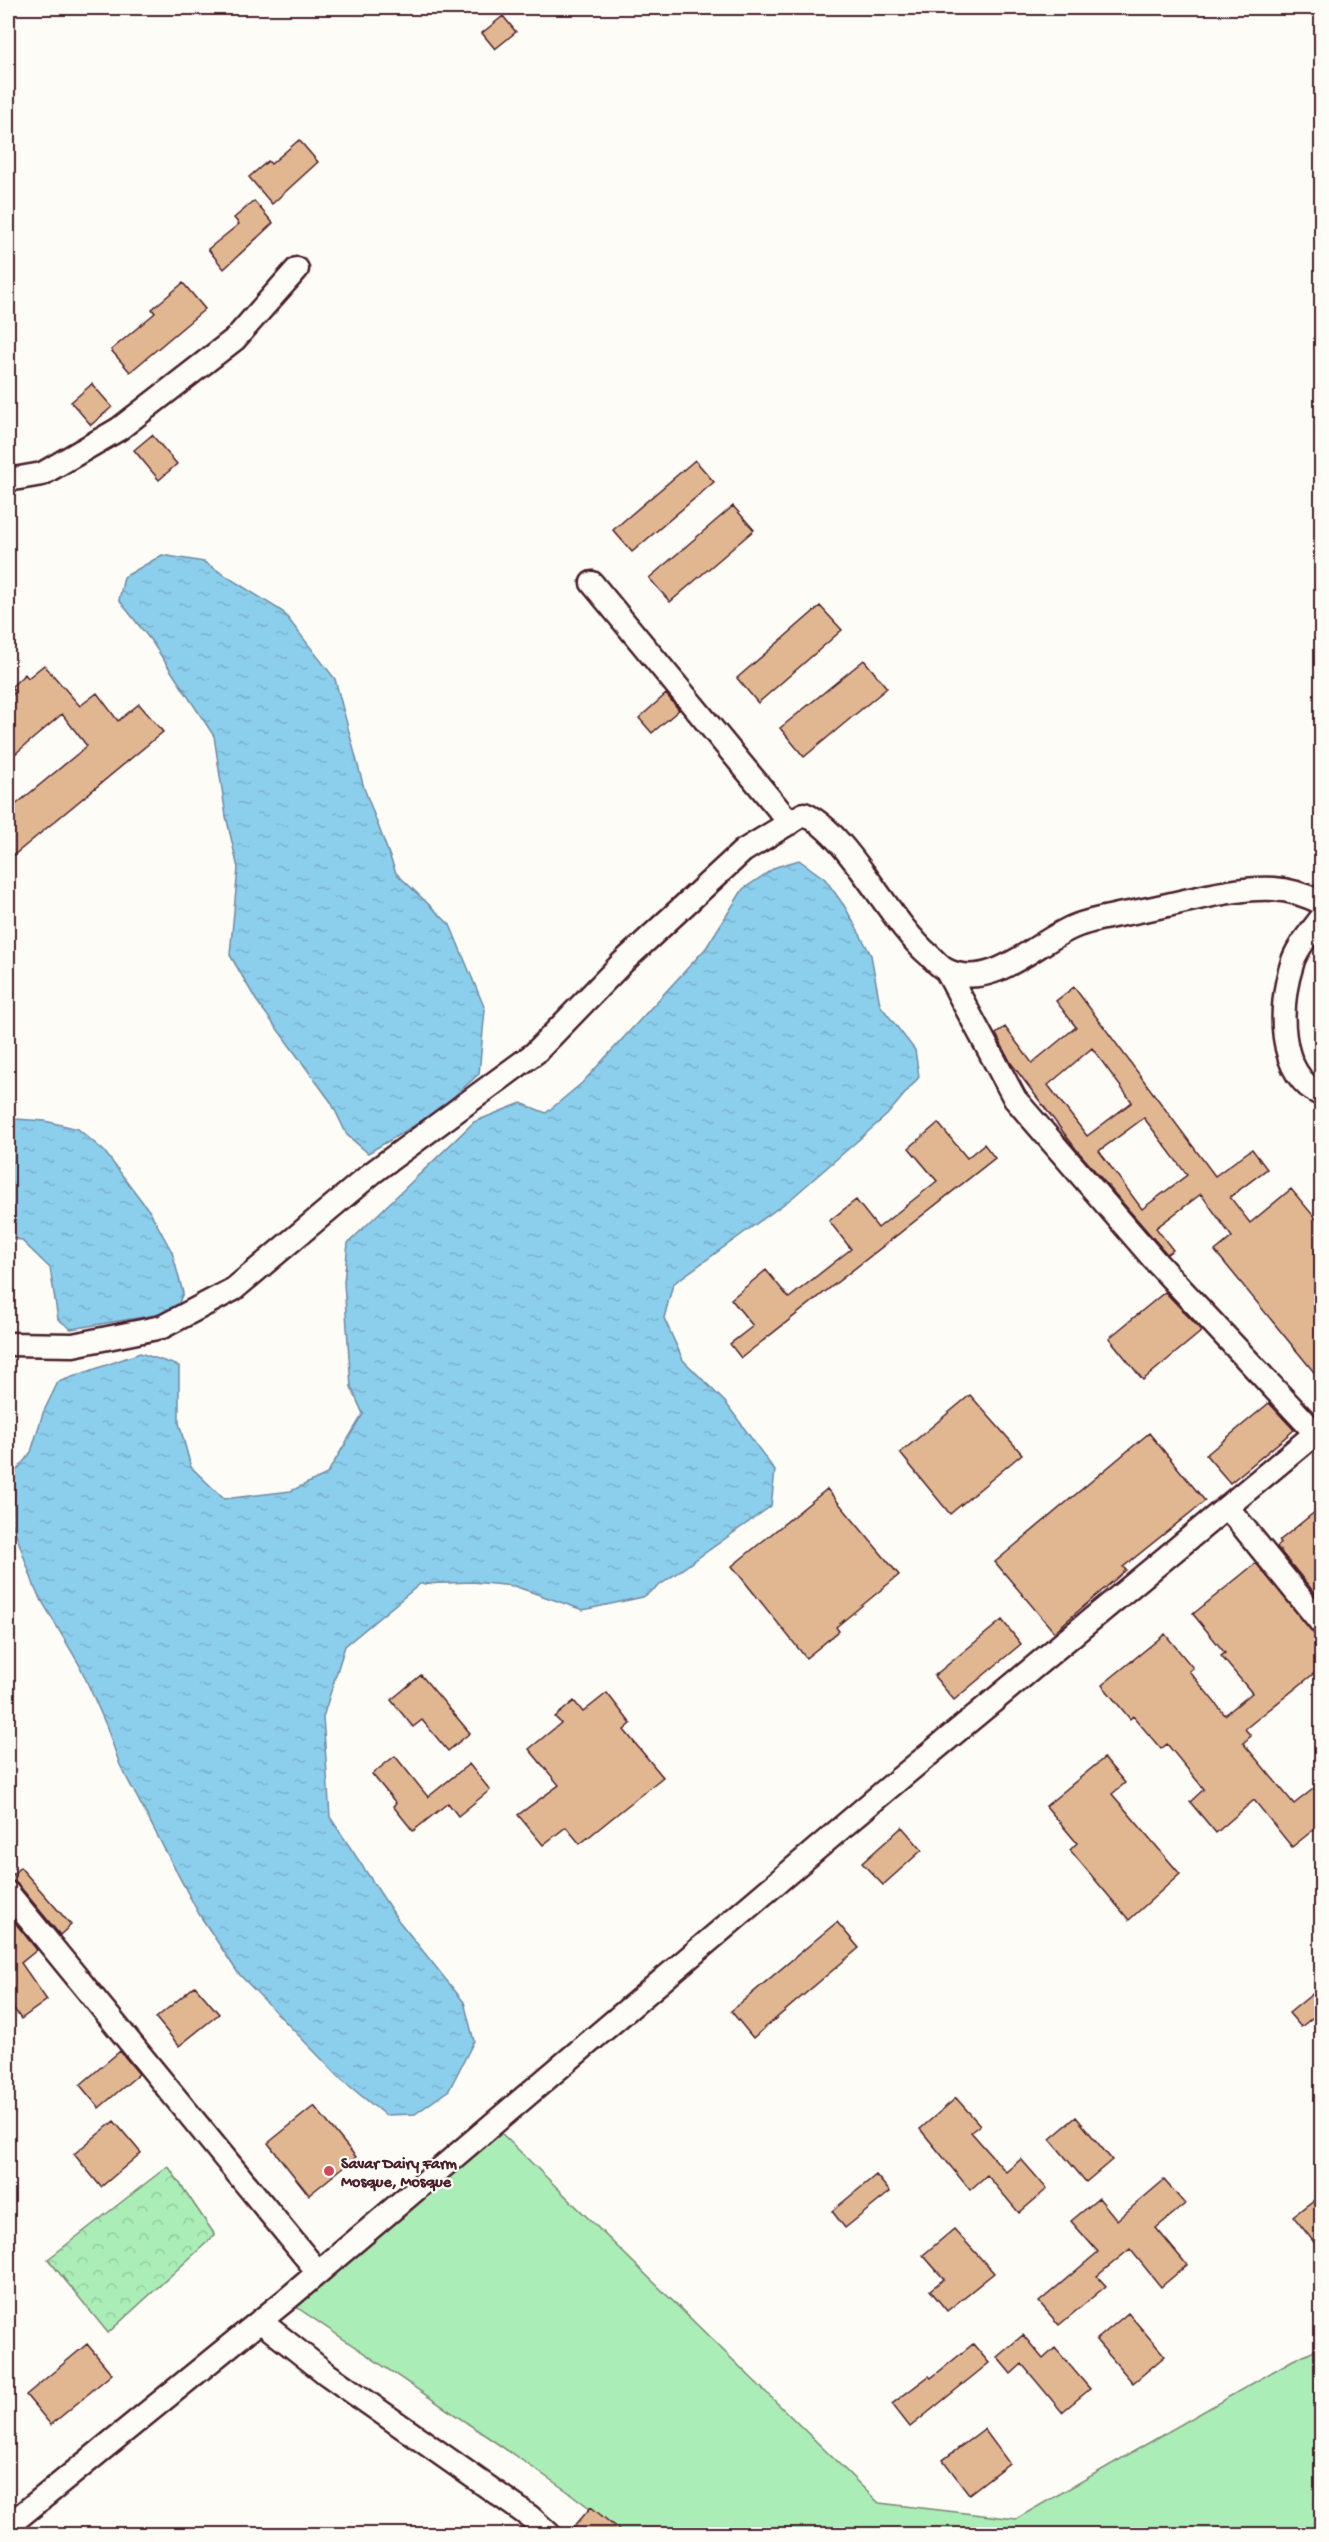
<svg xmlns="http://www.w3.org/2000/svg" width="1329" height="2542" font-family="'Gochi Hand',sans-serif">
<defs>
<pattern id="park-crowns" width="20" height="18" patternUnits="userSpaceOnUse" patternTransform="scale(1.5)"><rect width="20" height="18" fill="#aaedb7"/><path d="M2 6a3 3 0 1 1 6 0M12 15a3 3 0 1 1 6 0" fill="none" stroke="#94cb9e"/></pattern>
<pattern id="water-ripples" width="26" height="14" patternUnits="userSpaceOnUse" patternTransform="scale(1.5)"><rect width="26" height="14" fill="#8bcfed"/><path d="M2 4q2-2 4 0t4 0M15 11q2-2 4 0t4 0" fill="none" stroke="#79b1cb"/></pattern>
</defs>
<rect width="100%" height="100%" fill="#fdfcf7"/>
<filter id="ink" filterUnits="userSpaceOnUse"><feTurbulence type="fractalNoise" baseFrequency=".0167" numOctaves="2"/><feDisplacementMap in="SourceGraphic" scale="12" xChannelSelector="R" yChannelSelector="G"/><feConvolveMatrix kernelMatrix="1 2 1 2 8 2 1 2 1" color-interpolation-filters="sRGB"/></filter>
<g filter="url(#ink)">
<path fill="#aaedb7" stroke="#7a8671" stroke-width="1.5" d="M 492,2124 L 879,2503 L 1016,2519 L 1293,2360 L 1321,2347 L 1321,2534 L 624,2534 L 567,2491 L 286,2300 Z"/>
<path fill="url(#park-crowns)" stroke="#7a8671" stroke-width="1.5" d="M 168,2166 L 215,2235 L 108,2333 L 48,2259 Z"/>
<path fill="url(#water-ripples)" stroke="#71899f" stroke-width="1.5" d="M 162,555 L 204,562 L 283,612 L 335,679 L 364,788 L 396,873 L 450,925 L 485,1009 L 479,1074 L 434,1114 L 368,1153 L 347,1135 L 331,1102 L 256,1000 L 230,955 L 238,868 L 226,816 L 214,736 L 152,642 L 119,600 L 124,577 Z
M 799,860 L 825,879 L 845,907 L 871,955 L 880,1005 L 915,1050 L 919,1077 L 887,1115 L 792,1198 L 673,1284 L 664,1318 L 683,1360 L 726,1403 L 775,1471 L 771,1506 L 643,1597 L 583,1610 L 514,1586 L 472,1582 L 420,1584 L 345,1646 L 323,1717 L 330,1817 L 398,1920 L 464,2002 L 474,2041 L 449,2090 L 415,2114 L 385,2115 L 342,2080 L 238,1973 L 199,1914 L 120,1765 L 106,1725 L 79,1664 L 36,1591 L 12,1523 L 14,1474 L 31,1452 L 43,1413 L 58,1382 L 140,1353 L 179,1366 L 179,1423 L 191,1467 L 224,1499 L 291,1491 L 327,1474 L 363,1414 L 351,1387 L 344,1282 L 348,1243 L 474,1122 L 521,1103 L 546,1113 L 582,1083 L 706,948 L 743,889 L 776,867 Z
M 8,1112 L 15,1119 L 45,1121 L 78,1129 L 104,1151 L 150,1212 L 172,1252 L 183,1293 L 178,1305 L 167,1313 L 71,1329 L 58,1319 L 50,1268 L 21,1240 L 8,1237 Z"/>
<path fill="#e1b792" stroke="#4a1f2b" stroke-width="1.5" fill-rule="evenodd" d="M 503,16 L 516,32 L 495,49 L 482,33 Z
M 299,140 L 318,162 L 272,204 L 249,177 L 268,161 L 271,164 Z
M 254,201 L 273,223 L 224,269 L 208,249 L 239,224 L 234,218 Z
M 183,283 L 205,309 L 130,372 L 111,350 L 155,313 L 152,309 Z
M 92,384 L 112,407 L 91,425 L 71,402 Z
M 152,435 L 177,464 L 159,480 L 134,450 Z
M 695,460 L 714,482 L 632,552 L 613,530 Z
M 733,506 L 754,530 L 670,602 L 649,578 Z
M 820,606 L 842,630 L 758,703 L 737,678 Z
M 864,660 L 887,688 L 804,757 L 780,728 Z
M 44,665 L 80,706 L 97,693 L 118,721 L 139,704 L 163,732 L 8,860 L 8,811 L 87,746 L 62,714 L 8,760 L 8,699 L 15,692 L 11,687 L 25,674 L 28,678 Z
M 666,694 L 679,710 L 652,733 L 639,718 Z
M 1074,987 L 1215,1176 L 1252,1149 L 1267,1169 L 1230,1197 L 1250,1223 L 1291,1189 L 1322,1226 L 1322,1382 L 1215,1251 L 1232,1237 L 1201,1194 L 1156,1228 L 1173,1250 L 1167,1254 L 1076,1149 L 1011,1063 L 996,1034 L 1005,1027 L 1032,1063 L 1076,1027 L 1056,1001 ZM 1092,1048 L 1132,1102 L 1087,1136 L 1048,1085 ZM 1144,1118 L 1187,1175 L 1142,1209 L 1099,1151 Z
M 938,1123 L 967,1158 L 984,1144 L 995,1158 L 741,1358 L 730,1344 L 753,1326 L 731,1299 L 766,1270 L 789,1298 L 851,1249 L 829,1221 L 856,1200 L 878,1228 L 937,1181 L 909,1148 Z
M 1165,1292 L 1202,1331 L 1143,1380 L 1109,1338 Z
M 970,1395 L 1022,1454 L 950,1514 L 900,1453 Z
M 1269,1403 L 1294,1430 L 1230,1483 L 1206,1455 Z
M 1149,1433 L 1205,1501 L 1123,1567 L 1126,1570 L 1054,1632 L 995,1562 Z
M 827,1489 L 899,1575 L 836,1627 L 839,1631 L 806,1658 L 732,1566 Z
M 1322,1506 L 1322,1602 L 1277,1547 L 1281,1543 L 1279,1541 Z
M 1256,1563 L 1322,1642 L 1322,1667 L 1245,1729 L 1251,1736 L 1243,1743 L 1294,1804 L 1322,1782 L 1322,1823 L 1292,1847 L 1254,1800 L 1216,1833 L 1190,1802 L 1204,1789 L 1167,1744 L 1161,1749 L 1133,1716 L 1130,1719 L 1102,1685 L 1165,1634 L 1193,1668 L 1189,1671 L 1225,1715 L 1252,1693 L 1221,1656 L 1225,1653 L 1193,1614 Z
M 1002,1620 L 1021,1644 L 954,1700 L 934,1676 Z
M 421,1675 L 470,1733 L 448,1751 L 422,1720 L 413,1727 L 391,1700 Z
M 607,1693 L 631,1724 L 624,1730 L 663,1777 L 580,1844 L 566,1827 L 543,1845 L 518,1815 L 559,1785 L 529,1749 L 561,1723 L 555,1717 L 574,1701 L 583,1712 Z
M 395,1756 L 428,1797 L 469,1764 L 490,1790 L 458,1816 L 448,1803 L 413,1831 L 393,1806 L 396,1803 L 372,1774 Z
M 1104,1758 L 1125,1783 L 1112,1794 L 1180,1874 L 1129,1920 L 1070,1850 L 1077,1843 L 1046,1806 Z
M 902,1827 L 922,1850 L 883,1885 L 862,1863 Z
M 20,1867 L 71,1925 L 60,1935 L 18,1884 L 8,1880 Z
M 8,1914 L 37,1950 L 21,1963 L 47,2000 L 21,2019 L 8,2000 Z
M 837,1922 L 859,1948 L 753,2038 L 731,2011 Z
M 195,1986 L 219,2014 L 179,2046 L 156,2018 Z
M 1322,1986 L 1322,2010 L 1301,2027 L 1289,2013 Z
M 120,2051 L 139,2074 L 99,2108 L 80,2085 Z
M 956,2098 L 980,2125 L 971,2132 L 1006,2172 L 1021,2159 L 1047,2189 L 1019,2213 L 987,2175 L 970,2190 L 920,2129 Z
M 314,2106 L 356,2157 L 309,2195 L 268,2143 Z
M 1076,2117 L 1112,2160 L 1086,2182 L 1050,2139 Z
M 114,2121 L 141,2153 L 101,2187 L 74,2154 Z
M 876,2175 L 890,2192 L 845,2228 L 832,2211 Z
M 1164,2180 L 1185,2204 L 1156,2228 L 1187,2265 L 1161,2287 L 1130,2249 L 1097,2276 L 1106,2286 L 1059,2325 L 1039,2302 L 1098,2252 L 1071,2221 L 1099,2198 L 1117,2220 Z
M 1322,2194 L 1322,2252 L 1293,2216 Z
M 954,2229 L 994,2273 L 947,2311 L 930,2290 L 944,2279 L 923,2255 Z
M 1128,2313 L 1165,2356 L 1133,2383 L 1096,2340 Z
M 1023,2335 L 1043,2359 L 1055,2348 L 1090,2389 L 1062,2412 L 1022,2364 L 1011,2374 L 997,2357 Z
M 87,2344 L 112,2374 L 51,2425 L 26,2395 Z
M 973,2344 L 989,2363 L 910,2427 L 892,2404 L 929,2376 L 931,2378 Z
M 984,2429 L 1009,2463 L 969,2494 L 943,2460 Z
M 591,2507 L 625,2535 L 567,2535 Z"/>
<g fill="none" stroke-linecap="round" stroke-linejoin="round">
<g stroke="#4a1f2b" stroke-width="27">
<path id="street" d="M 8,480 L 42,474 L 119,429 L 235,339 L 297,269
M 592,583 L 790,823
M 1322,917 C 1312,931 1296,948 1292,964 C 1279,1005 1276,1074 1322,1095
M 946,970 L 1015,1099 L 1157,1263 L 1322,1440
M 8,1344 L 73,1345 L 162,1327 L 234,1289 L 372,1173 L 535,1053 L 622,963 L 743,851 L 804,814 C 847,832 889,921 929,955 C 934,960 940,967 946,970 C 993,993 1038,939 1078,925 C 1101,917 1126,914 1149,909 C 1189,901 1233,887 1274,889 C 1292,890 1306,895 1322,903
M 1228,1508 L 1322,1624
M 8,1893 L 318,2272
M 260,2321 L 327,2374 L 529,2516 L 549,2534
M 8,2526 L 286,2300 L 886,1790 L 1322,1428"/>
</g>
<use href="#street" stroke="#fdfcf7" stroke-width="22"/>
</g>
</g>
<circle fill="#d1495b" stroke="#fdfcf7" stroke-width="2" cx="329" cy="2171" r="6"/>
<g text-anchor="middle" stroke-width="4.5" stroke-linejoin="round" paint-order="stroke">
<g font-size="16" font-weight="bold" fill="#4a1f2b" stroke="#fdfcf7" text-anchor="start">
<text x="341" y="2168">Savar Dairy Farm<tspan x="341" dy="18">Mosque, Mosque</tspan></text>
</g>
</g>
<rect width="1329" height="2542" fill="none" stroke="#fdfcf7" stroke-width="30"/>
<rect x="15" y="15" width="1299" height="2512" fill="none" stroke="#4a1f2b" stroke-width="2" filter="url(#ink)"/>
</svg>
